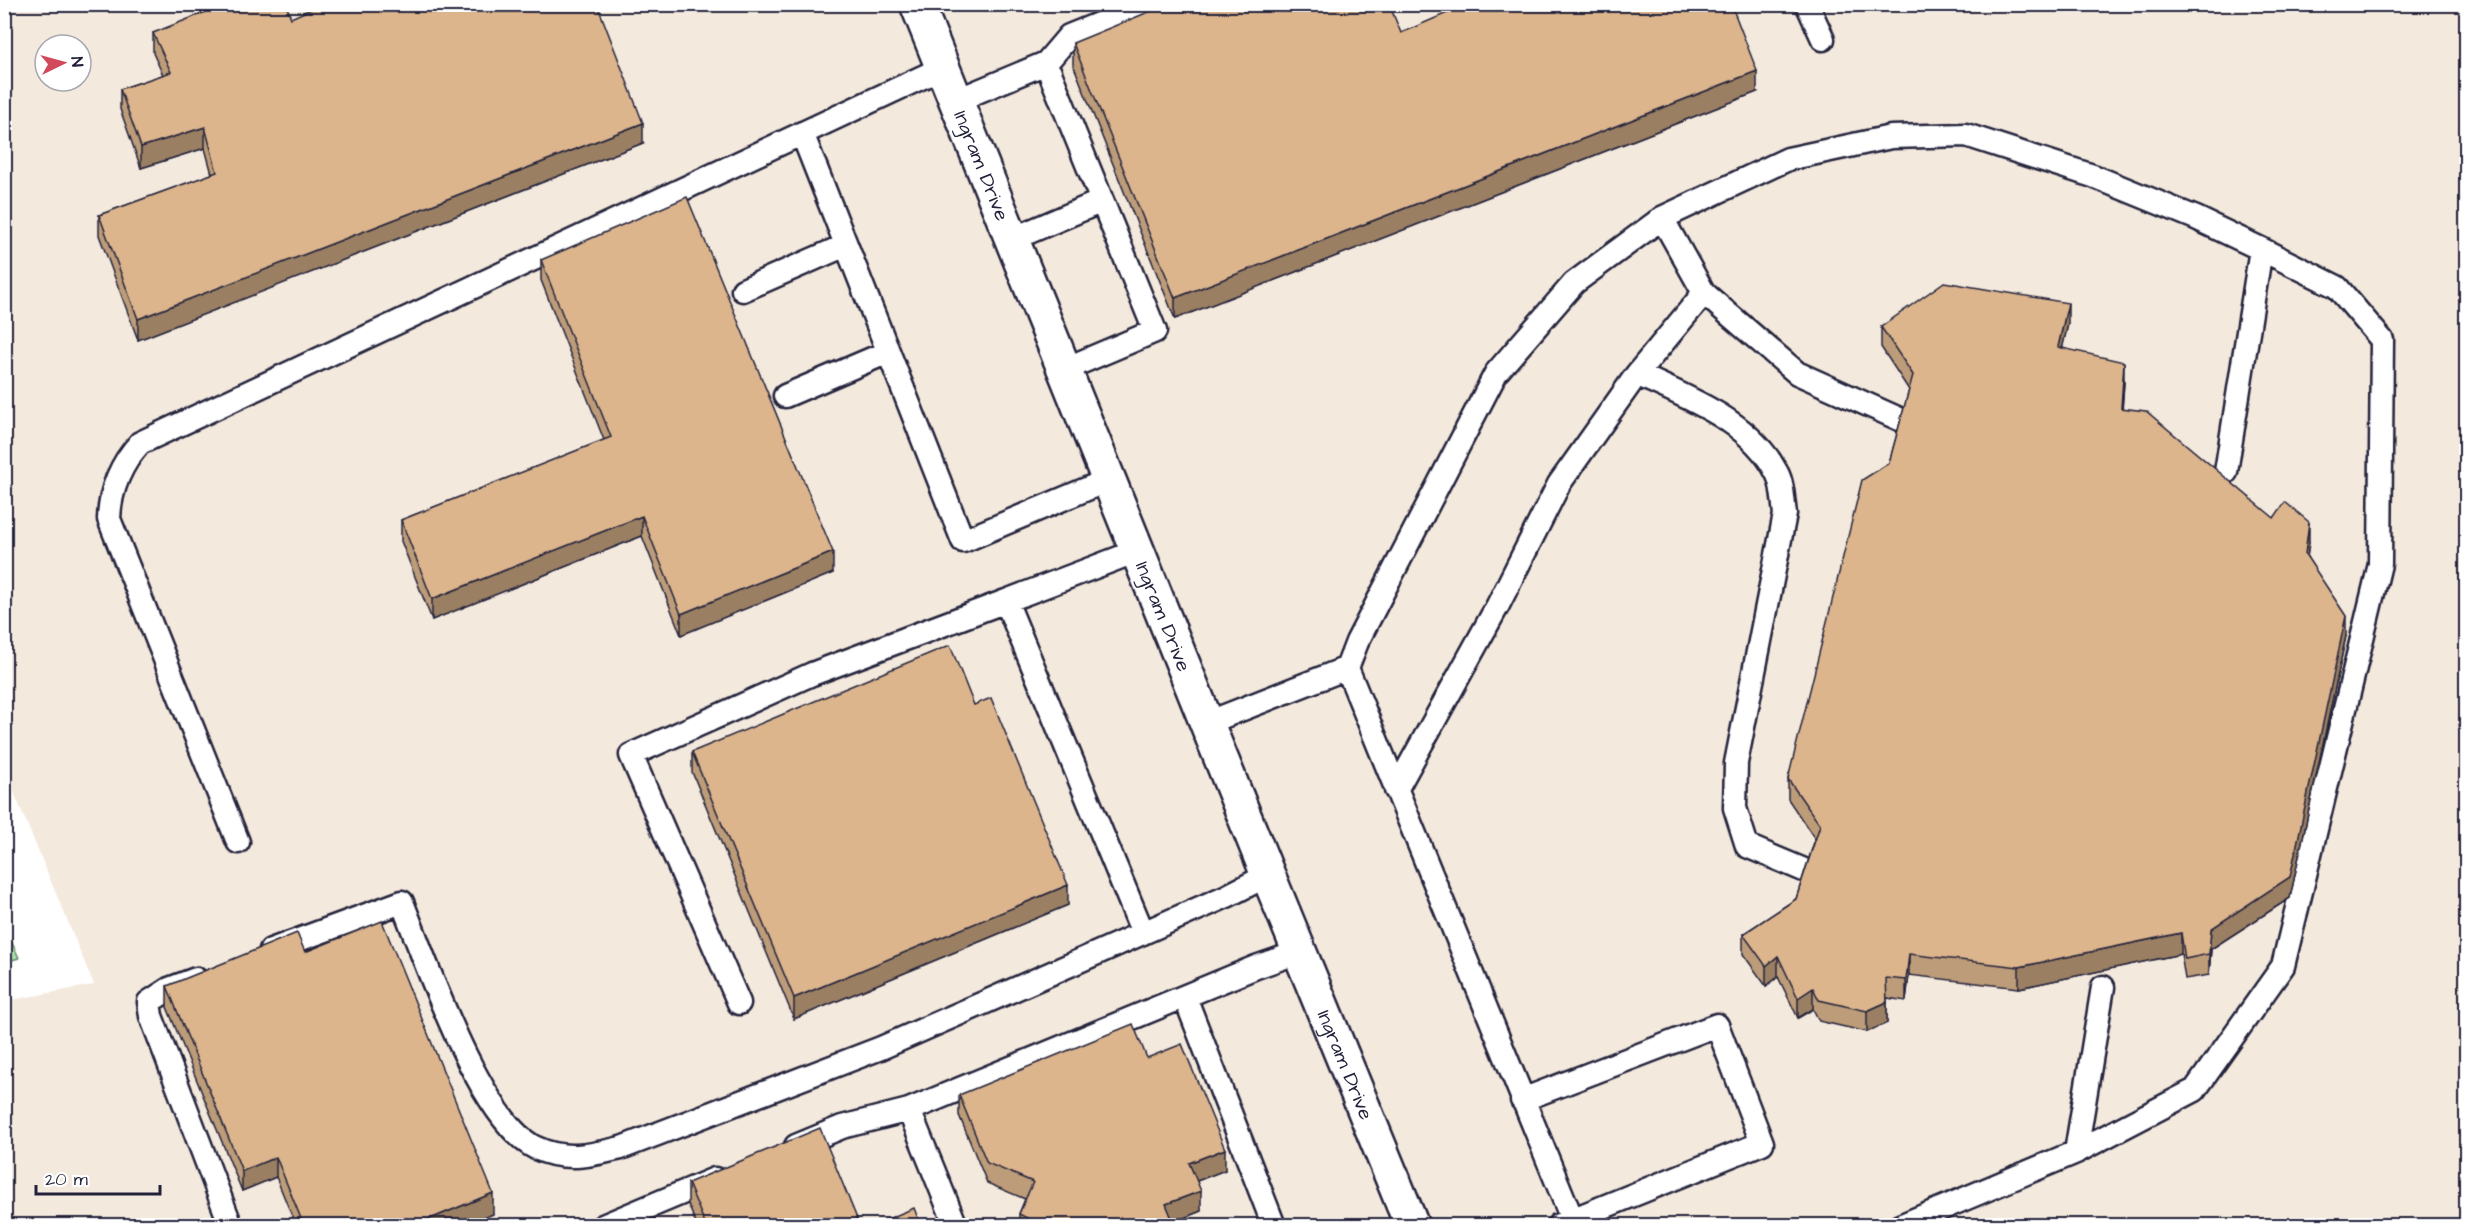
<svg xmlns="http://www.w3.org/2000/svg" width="2471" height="1230" font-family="'Architects Daughter',sans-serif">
<rect width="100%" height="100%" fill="#fff"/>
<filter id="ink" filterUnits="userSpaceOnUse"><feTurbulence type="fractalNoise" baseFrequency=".0167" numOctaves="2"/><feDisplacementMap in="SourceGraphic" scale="12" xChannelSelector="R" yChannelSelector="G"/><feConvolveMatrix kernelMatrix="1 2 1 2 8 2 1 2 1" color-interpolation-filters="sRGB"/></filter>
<g filter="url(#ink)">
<path fill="#f4e9dd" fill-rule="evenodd" d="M 5,5 L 2466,5 L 2466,1225 L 5,1226 L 5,1001 L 94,985 L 5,771 ZM 45,45 L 81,45 L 81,81 L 45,81 Z"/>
<path fill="#a9e1a6" stroke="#668270" stroke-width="1.5" d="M 4,925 L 19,958 L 5,962 L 4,962 Z"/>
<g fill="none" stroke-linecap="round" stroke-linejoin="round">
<g stroke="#22223b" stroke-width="27">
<path id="lane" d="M 1807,4 L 1823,39
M 1046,63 L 1069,36 L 1148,4
M 955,101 L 1046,63 L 1155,331 L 1063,370
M 802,133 L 963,541 L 1108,480
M 1662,218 L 1704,293 L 1797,373 L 1906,422
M 1010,240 L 1102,201
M 743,290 L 846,245
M 1637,374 L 1704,293
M 785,396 L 888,352
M 2226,472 L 2261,249
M 1137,551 L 1006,601 L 1143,933
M 1207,723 L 1347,668
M 1396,790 L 1498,605 L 1559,484 L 1637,374 C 1687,398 1750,420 1777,473 C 1783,484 1783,501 1785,514 L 1736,763 L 1735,808 L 1747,846 L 1811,873
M 238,842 L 109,519 C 110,489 120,465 140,443 L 942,68
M 271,950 L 402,902 C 426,962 480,1121 536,1148 C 566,1162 591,1155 621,1148 L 881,1048 L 1227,896 L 1268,875
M 196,979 L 169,989 L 149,1002 L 151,1016 L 231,1226
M 1185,997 L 1274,1226
M 739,1003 L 631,755 L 812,674 L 1006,601
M 1522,1100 L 1717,1025 L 1762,1143 L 1559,1225
M 909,1110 L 1256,967 L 1299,952
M 796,1146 L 842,1127 L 909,1110 L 956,1226
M 2076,1152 L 2103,987
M 1572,1219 L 1347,668 L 1357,642 L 1496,373 L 1574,283 L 1662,218 L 1788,159 L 1891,137 L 1966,135 L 2093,176 L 2196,218 L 2261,249 L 2337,287 L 2382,340 L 2380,564 L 2283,966 L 2195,1090 L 2076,1152 L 1900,1226
M 603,1226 L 715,1179"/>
</g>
<g stroke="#22223b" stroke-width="38">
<g id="secondary">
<path id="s1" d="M 917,4 L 1268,875 L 1412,1226"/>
</g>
</g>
<use href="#lane" stroke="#fff" stroke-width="22"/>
<use href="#secondary" stroke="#fff" stroke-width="33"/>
</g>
<path fill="#bd9c79" stroke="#22223b" stroke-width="1.5" d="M 291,18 L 643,143 L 138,340 L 99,235 L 99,215 L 212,174 L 205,148 L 141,168 L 120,109 L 120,89 L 163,75 L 153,53 L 153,33 Z
M 1401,33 L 1757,92 L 1175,319 L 1073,64 L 1073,43 Z
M 541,260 L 833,573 L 681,635 L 642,536 L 432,620 L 401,541 L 401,520 L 604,440 L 541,280 Z
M 2068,324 L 2062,348 L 2124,382 L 2122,408 L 2274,518 L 2309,542 L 2307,557 L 2346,636 L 2290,898 L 2211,949 L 2209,975 L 2185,979 L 2181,954 L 2019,988 L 1909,975 L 1906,1001 L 1887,998 L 1887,1023 L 1867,1032 L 1819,1021 L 1813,1009 L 1798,1018 L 1778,977 L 1766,986 L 1743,954 L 1743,934 L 1796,899 L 1815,839 L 1788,799 L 1788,779 L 1889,463 L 1909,390 L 1881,347 L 1881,327 Z
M 974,705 L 1068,905 L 794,1019 L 692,772 L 692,752 Z
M 305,952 L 493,1214 L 464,1226 L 296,1226 L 276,1177 L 242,1191 L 167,1007 L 167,986 Z
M 1147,1058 L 1225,1170 L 1197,1181 L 1201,1211 L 1174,1222 L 1175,1226 L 1019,1226 L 1019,1214 L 1025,1199 L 987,1183 L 959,1115 L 959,1095 Z
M 688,1183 L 860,1226 L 697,1226 L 688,1204 Z"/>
<path fill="#9a7f63" stroke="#22223b" stroke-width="1.5" d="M 1757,71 L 1757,92 L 1175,319 L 1175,298 Z
M 643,123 L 643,143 L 138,340 L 138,319 Z
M 205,127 L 205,148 L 141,168 L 141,147 Z
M 2068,303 L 2068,324 L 2058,367 L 2058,347 Z
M 2124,362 L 2124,382 L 2121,428 L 2121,408 Z
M 642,516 L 642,536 L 432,620 L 432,599 Z
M 2309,522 L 2309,542 L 2305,574 L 2305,554 Z
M 833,552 L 833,573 L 681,635 L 681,614 Z
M 2346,616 L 2346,636 L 2290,898 L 2211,949 L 2209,975 L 2209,954 L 2211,929 Z
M 1068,885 L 1068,905 L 794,1019 L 794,998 Z
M 2181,933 L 2181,954 L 2019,988 L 2019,967 Z
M 1909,954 L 1909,975 L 1906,1001 L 1906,980 Z
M 1778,956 L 1778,977 L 1766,986 L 1766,966 Z
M 1813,988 L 1813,1009 L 1798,1018 L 1798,998 Z
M 1887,1002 L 1887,1023 L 1867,1032 L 1867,1011 Z
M 1225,1149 L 1225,1170 L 1189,1184 L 1189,1163 Z
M 276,1157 L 276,1177 L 242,1191 L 242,1171 Z
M 1201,1191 L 1201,1211 L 1166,1225 L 1166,1204 Z
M 493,1193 L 493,1214 L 464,1226 L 413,1226 Z"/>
<path fill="#dcb58d" stroke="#22223b" stroke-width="1.5" d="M 226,4 L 286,4 L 291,18 L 322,4 L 597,4 L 643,123 L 138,319 L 99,215 L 217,172 L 205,127 L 141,147 L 120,89 L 171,72 L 153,33 Z
M 1168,4 L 1389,4 L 1401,33 L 1468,4 L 1731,4 L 1757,71 L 1175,298 L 1073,43 Z
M 687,197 L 833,552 L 681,614 L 642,516 L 432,599 L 401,520 L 611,437 L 541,260 Z
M 1944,282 L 2068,303 L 2058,347 L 2124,362 L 2121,408 L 2146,411 L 2274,518 L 2285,502 L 2309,522 L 2305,554 L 2346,616 L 2290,877 L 2211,929 L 2209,954 L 2185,959 L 2181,933 L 2019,967 L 1909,954 L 1906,980 L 1886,978 L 1887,1002 L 1867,1011 L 1819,1000 L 1813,988 L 1798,998 L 1778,956 L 1766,966 L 1743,934 L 1796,899 L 1820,825 L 1788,779 L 1862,480 L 1889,463 L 1913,375 L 1881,327 Z
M 950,645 L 974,705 L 991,698 L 1068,885 L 794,998 L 692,752 Z
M 382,921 L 493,1193 L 413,1226 L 304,1226 L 276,1157 L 242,1171 L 167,986 L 297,933 L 305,952 Z
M 1133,1024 L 1147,1058 L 1182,1044 L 1225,1149 L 1189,1163 L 1201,1191 L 1166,1204 L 1175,1226 L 1043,1226 L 1019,1214 L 1033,1182 L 987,1163 L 959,1095 Z
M 820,1128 L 860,1226 L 706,1226 L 688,1183 Z
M 914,1208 L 921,1226 L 871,1226 Z"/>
</g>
<g text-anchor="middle" stroke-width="4.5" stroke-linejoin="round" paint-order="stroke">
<g font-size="20" fill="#22223b" stroke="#fff">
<text dy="7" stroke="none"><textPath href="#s1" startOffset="174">Ingram Drive</textPath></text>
<text dy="7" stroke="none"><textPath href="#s1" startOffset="660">Ingram Drive</textPath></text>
<text dy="7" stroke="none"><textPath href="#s1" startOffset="1144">Ingram Drive</textPath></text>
</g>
</g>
<rect width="2471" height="1230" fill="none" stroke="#fff" stroke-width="24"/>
<rect x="12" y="12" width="2447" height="1206" fill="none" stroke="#22223b" stroke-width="2" filter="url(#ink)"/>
<g transform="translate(63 63) rotate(85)"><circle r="28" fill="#ffffff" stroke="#a7a7b1" stroke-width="1.5"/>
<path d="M0-4.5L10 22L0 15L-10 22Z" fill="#d1495b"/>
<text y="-9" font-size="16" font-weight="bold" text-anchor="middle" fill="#22223b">N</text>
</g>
<path d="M36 1185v9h124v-9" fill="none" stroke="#22223b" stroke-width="3"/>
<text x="45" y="1185" font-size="18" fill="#22223b" stroke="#ffffff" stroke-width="4.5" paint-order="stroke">20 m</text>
</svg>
